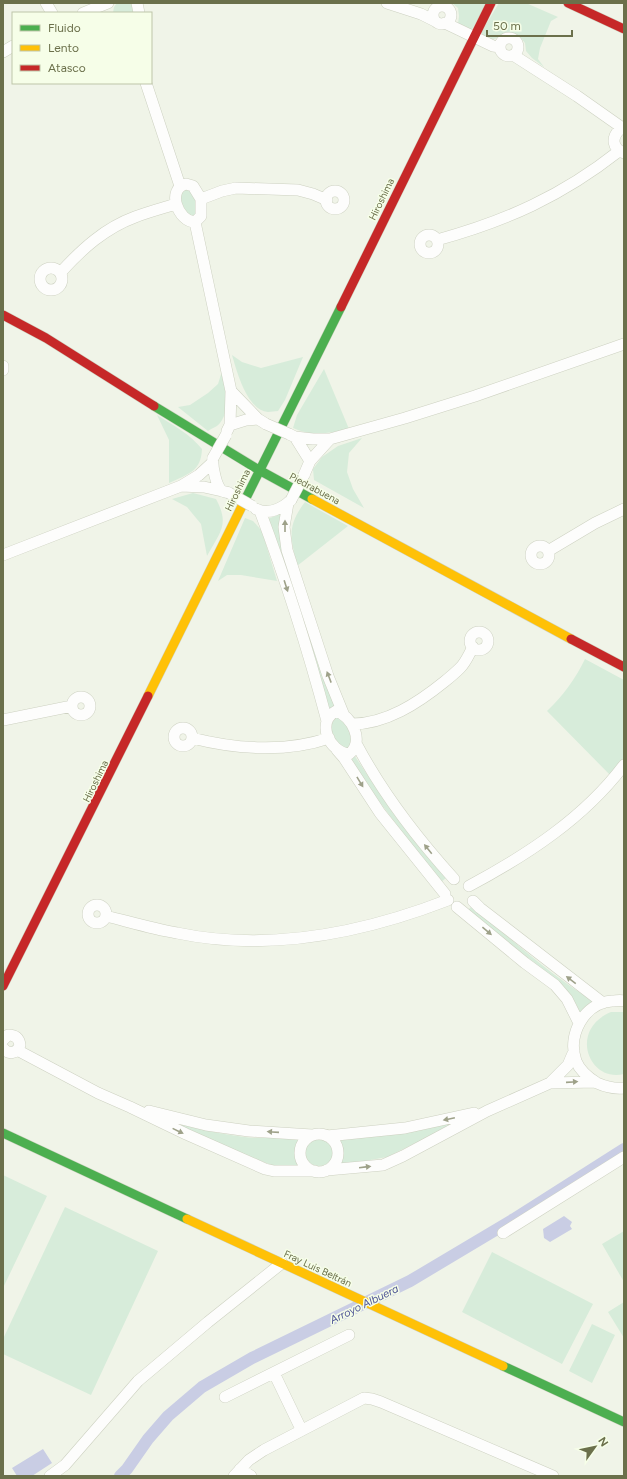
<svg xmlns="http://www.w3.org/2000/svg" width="627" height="1479" font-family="Figtree,sans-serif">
<rect width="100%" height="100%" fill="#f0f4e8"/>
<path fill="#d7ecda" d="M 117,3 L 132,3 L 136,13 L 113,13 L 114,7 Z
M 452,3 L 487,3 L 471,31 L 458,24 L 459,16 L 458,8 Z
M 499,3 L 526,3 L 558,17 L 551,21 L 540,48 L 538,59 L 544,67 L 532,58 L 526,51 L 525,43 L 521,38 L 516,34 L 506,32 C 495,39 495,42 482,35 L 482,31 Z
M 184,188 L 193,192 L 199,210 L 193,218 L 188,216 L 179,200 Z
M 232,355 L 242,362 L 261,368 L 303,357 L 285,400 L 278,411 C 275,411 271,412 268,412 C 247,410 237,372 232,355 Z
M 223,368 C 227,385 232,413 217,426 C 214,428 210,429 208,431 L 178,407 L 190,405 L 208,393 L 218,384 Z
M 324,369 L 349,429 C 330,433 312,437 293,428 L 297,415 Z
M 157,415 C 173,425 190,434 202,449 C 201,472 188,474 169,483 L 169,440 Z
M 362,438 L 349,453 L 347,472 L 353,489 L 364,508 L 314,480 L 313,469 L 322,457 L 338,446 Z
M 193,493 L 216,499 C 230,525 220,532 207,556 L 201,524 L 187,507 L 172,499 Z
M 305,502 L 348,526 L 297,566 C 291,538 286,527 305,502 Z
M 281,514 L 337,708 L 329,710 L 267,519 Z
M 245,518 L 253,521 L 262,531 L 277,581 L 241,575 L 227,575 L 218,581 Z
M 585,659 L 624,680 L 624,760 L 612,777 L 547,711 C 563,696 576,678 585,659 Z
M 336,718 L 341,718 L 345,721 L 353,740 L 350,749 L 341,749 L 332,735 L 331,722 Z
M 354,755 L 393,813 L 446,878 L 441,882 C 409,841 377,801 349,757 Z
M 472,906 C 510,938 554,979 597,1003 L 581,1016 L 576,1004 L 566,989 L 468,910 Z
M 611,1012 L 624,1012 L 624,1074 C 589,1083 568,1030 611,1012 Z
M 169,1120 C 191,1127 214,1133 238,1136 C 259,1140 281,1137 302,1137 C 296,1148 296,1155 302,1167 L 274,1166 L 210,1140 Z
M 462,1120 L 387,1157 L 337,1166 L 342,1162 C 343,1153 341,1147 337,1138 L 408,1133 Z
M305 1152a14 14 0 1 1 28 0a14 14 0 1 1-28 0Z
M 3,1175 L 47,1196 L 3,1288 Z
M 65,1207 L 158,1251 L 91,1395 L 3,1354 L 3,1339 Z
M 624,1231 L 624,1282 L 602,1244 Z
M 492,1252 L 593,1304 L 562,1364 L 462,1312 Z
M 624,1302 L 624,1338 L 608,1312 Z
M 592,1324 L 615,1335 L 592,1383 L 569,1371 Z"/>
<path fill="#c9cde4" d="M 564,1216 L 572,1222 L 570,1226 L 572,1229 L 550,1242 L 544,1238 L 543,1229 Z
M 43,1449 L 52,1463 L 32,1476 L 17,1476 L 12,1468 Z"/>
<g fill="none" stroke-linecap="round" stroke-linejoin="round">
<path stroke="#c9cde4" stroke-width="12" d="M 120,1476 L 127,1469 L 148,1439 L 168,1416 L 202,1387 L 252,1358 L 410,1281 L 514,1219 L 624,1149"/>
<g stroke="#cdd1c1" stroke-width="12">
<path id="street" d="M 46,3 L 52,13
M 137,3 L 139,13
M 387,3 L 421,14 L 435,21
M433 15a9 9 0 1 1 18 0a9 9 0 1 1-18 0Z
M 83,13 L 108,3
M 445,23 L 493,46 L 500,47
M500 47a9 9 0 1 1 18 0a9 9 0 1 1-18 0Z
M 3,52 L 13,46
M 513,55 L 577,96 L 624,129
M 146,83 L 180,186
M 624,153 C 612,148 611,138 620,129 L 624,129
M 186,184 L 193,186 L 201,199 L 201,216 L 195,222 C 178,222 166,189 186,184 Z
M326 200a9 9 0 1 1 18 0a9 9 0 1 1-18 0Z
M 201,199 L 222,191 L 236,188 L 298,190 L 313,194 L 327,200
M 195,222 L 231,391
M420 244a9 9 0 1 1 18 0a9 9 0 1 1-18 0Z
M 437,240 C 506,221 562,196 619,151
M40 279a11 11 0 1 1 22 0a11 11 0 1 1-22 0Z
M 61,272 C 82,249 105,228 135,217 C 148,212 163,208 176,204
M 3,366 L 3,370
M 230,425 L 231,391 L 258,419 L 266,424
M 227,431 L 230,425 L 246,420 L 258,419
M 289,434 L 295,437 L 313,439 L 330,439 L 405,418 L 475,396 L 624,344
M 295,437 L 310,461 L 304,475
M 213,458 C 212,466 216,486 222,491 C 224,492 227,492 229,493
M 310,461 L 330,439
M 181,486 L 204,487 L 222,491
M 288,503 L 284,527 L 287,550 L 328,676 L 343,713
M 256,509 C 268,515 282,509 291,500
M 260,511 C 286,580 308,650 327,721
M531 555a9 9 0 1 1 18 0a9 9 0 1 1-18 0Z
M 548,551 L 595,523 L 624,509
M 3,555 L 181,486 L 199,475 L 212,463
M470 641a9 9 0 1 1 18 0a9 9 0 1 1-18 0Z
M72 706a9 9 0 1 1 18 0a9 9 0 1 1-18 0Z
M 336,711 C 352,716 365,742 349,754 C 329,752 316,722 336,711 Z
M 3,720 L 72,706
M 352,724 C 386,724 418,703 444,682 C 449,678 455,673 460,668 C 466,662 469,654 473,647
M174 737a9 9 0 1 1 18 0a9 9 0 1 1-18 0Z
M 192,738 C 235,749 286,753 329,738
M 357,745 C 383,794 417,838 454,879
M 337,750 L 344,758 L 380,813 L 445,894
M 469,886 C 527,855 584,818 624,765
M 473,901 L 480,908 L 603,1003
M88 914a9 9 0 1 1 18 0a9 9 0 1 1-18 0Z
M 457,907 L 525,963 L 555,985 L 567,999 L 579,1023
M 106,916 C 130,922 153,929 177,933 C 268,952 363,933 448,900
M 624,1001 C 620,1000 616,1001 612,1001 C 584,1003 567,1035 576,1061 C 580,1071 589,1078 597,1083 C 606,1087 615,1089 624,1088
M 3,1040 L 8,1035 C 15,1035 19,1038 20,1045 C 17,1054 8,1055 3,1048
M 17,1050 L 98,1093 L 130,1107 L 186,1134 L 265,1169 L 274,1171 L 315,1171
M 550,1083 L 568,1065 L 574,1051
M 149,1111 L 206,1125 L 249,1131 L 312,1135
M300 1153a19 19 0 1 1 38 0a19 19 0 1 1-38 0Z
M 327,1136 L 405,1128 L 474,1113
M 327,1170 L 383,1165 L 403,1156 L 487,1111 L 550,1083 L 595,1082
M 503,1233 L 624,1157
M 274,1373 L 301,1429
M 225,1397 L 349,1335
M 240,1469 L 251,1476
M 50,1476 L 65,1465 L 138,1381 L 208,1322 L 282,1263
M 234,1476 L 249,1460 L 264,1450 L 364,1398 L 372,1399 L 381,1402 L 553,1476"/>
</g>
<g stroke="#ced2c1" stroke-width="10">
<path id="fast" d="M 154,406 L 259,470 L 312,499
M 244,502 L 341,307
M 3,1133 L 187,1219
M 503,1366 L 624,1422"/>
</g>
<g stroke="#ced2c1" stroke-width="10">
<path id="slow" d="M 312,499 L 571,639
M 148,696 L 244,502
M 187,1219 L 503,1366"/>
</g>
<g stroke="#ced2c1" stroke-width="10">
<path id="jam" d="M 568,3 L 624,29
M 341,307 L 491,3
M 3,315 L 46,338 L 154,406
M 571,639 L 624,667
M 3,986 L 148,696"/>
</g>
<use href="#street" stroke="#fdfdfc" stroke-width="11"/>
<use href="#fast" stroke="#4caf50" stroke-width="9"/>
<use href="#slow" stroke="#ffc107" stroke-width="9"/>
<use href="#jam" stroke="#c62828" stroke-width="9"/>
<g stroke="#cdd1c1" stroke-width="12" stroke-linecap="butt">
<path id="street-bridge" d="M 266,424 L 289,434
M 213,458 L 226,435
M 229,493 L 252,506
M 291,500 L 304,475"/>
</g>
<use href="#street-bridge" stroke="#fdfdfc" stroke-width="11"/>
</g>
<defs><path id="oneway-solid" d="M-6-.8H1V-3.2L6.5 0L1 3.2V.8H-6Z"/></defs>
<g fill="#9ea189">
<use href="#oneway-solid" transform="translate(285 526) rotate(-90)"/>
<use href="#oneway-solid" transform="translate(286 586) rotate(72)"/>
<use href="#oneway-solid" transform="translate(329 677) rotate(-111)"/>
<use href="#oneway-solid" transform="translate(360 782) rotate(59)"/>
<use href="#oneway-solid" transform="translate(428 849) rotate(-129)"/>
<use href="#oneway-solid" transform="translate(487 931) rotate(40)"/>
<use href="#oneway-solid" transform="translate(571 980) rotate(-143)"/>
<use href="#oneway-solid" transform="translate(572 1082) rotate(-4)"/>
<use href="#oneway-solid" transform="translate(449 1119) rotate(168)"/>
<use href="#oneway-solid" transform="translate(178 1131) rotate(26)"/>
<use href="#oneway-solid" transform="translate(273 1132) rotate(-176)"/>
<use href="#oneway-solid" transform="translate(365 1167) rotate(-7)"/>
</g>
<g text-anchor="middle" stroke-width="3" stroke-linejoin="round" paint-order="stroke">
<g font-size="10" fill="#6b704b" stroke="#f6fee8">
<text transform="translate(381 199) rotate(-64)" y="4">Hiroshima</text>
<text transform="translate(315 488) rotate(28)" y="4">Piedrabuena</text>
<text transform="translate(237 490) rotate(-64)" y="4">Hiroshima</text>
<text transform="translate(95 781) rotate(-64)" y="4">Hiroshima</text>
<text transform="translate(318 1268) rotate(25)" y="4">Fray Luis Beltrán</text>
</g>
<g font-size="11" font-style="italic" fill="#4f5596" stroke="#f6fee8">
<text transform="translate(364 1304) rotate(-26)" y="4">Arroyo Albuera</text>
</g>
</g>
<rect width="627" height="1479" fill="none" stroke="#6b704b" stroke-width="8"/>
<rect x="12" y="12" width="140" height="72" fill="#f6fee8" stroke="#bec5a9"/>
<rect x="20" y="25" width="20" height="6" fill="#4caf50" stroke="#bec5a9"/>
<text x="48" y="32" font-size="12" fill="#6b704b">Fluido</text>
<rect x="20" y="45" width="20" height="6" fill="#ffc107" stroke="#bec5a9"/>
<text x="48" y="52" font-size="12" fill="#6b704b">Lento</text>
<rect x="20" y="65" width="20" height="6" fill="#c62828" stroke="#bec5a9"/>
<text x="48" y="72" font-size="12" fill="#6b704b">Atasco</text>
<g transform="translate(595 1447) rotate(57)" stroke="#f6fee8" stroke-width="3" paint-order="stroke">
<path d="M0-3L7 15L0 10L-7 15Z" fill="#6b704b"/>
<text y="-6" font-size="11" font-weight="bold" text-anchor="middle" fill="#6b704b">N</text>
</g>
<path d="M487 30v6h85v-6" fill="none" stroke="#6b704b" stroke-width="2"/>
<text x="493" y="30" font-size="12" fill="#6b704b" stroke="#f6fee8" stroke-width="3" paint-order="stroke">50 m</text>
</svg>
